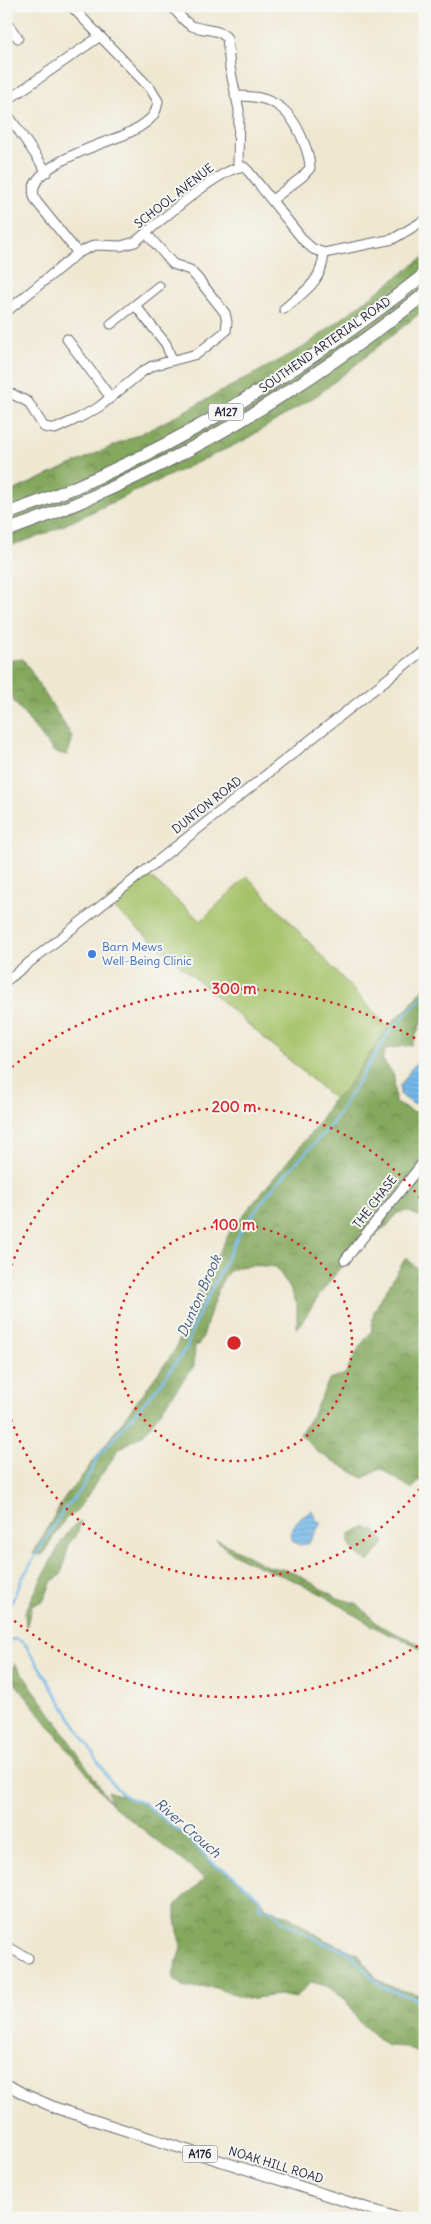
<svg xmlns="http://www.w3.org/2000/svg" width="431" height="2224" font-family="Delius,sans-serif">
<defs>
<pattern id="forest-crowns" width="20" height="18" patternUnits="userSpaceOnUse" patternTransform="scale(1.25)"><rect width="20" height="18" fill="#84a85d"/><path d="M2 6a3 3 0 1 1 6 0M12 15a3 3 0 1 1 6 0" fill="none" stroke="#6c884e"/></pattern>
<pattern id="water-rules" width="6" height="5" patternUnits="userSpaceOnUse" patternTransform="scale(1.25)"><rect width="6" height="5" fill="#73b9ea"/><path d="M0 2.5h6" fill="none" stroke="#5e96bf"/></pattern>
</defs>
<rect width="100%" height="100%" fill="#f6f6f2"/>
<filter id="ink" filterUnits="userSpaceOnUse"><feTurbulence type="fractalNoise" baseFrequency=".02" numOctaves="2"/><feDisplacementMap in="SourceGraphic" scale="10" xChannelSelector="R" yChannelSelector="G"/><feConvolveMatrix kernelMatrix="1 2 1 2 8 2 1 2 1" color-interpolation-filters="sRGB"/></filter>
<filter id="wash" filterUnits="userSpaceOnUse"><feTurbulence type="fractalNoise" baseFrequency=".0096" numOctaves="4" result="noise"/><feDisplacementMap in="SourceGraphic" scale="20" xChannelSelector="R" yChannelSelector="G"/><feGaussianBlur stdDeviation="1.12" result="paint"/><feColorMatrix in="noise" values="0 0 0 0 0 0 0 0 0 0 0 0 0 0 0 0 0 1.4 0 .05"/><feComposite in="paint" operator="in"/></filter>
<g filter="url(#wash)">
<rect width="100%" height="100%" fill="#efe8d1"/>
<path fill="#a6c269" stroke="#647252" d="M 143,871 L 201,921 L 247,876 L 389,1028 L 339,1103 L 106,901 Z"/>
<path fill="url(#forest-crowns)" stroke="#53654c" d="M 425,256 L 425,309 L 319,394 L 243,441 L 43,535 L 6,547 L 6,492 L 8,493 L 155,427 L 304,347 Z
M 23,659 L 73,738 L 67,755 L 54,752 L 12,699 L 6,689 L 6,660 Z
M 425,987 L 425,1014 L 412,1045 L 386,1049 L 382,1059 L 394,1075 L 395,1103 L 413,1112 L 425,1110 L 425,1219 L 407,1211 L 397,1213 L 387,1226 L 357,1245 L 321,1293 L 297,1329 L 297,1305 L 290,1288 L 276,1267 C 262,1266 243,1263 230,1271 C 218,1279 208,1322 203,1336 L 199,1345 L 195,1345 L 194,1366 L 144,1434 L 119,1449 L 76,1512 L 65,1519 L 42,1555 L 33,1554 L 66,1495 L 78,1482 L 175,1350 L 199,1289 L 231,1230 L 316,1127 L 332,1101 L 345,1090 L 391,1023 L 408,1008 Z
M 406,1257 L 425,1277 L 425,1476 L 412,1489 L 381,1469 L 363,1478 L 319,1453 L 300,1434 L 313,1414 L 329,1380 L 345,1374 L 360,1346 L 371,1332 L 374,1311 Z
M 81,1521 L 78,1532 L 69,1544 L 61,1575 L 52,1581 L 44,1600 L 32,1606 L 26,1628 L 25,1612 L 46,1570 L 62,1541 L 74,1525 Z
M 364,1527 L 375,1531 L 385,1542 L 369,1562 C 357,1554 347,1550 349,1534 Z
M 216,1539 L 267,1566 L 291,1571 L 338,1598 L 358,1604 L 380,1626 L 421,1645 L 425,1643 L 425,1652 C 419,1651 418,1646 413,1644 C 404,1639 393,1637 384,1632 C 354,1617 328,1595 297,1582 C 275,1572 231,1559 216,1539 Z
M 15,1664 L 50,1712 L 111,1803 L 108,1791 L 143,1803 L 184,1835 L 216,1866 L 228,1871 L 260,1899 L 264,1906 L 288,1916 L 325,1940 L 358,1954 L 377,1979 L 394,1988 L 425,1996 L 425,2058 L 407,2047 L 387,2046 L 358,2021 L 346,2000 L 327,1986 L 311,1982 L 296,1998 L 280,1995 L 246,1999 L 213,1987 L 185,1988 L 172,1977 L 181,1948 L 176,1920 L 176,1904 L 205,1879 L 112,1805 L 11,1678 L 6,1684 L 6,1674 Z"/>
<path fill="url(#water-rules)" stroke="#4a6e92" d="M 419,1061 L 425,1064 L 425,1100 L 413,1104 L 400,1094 L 400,1085 C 410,1075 407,1071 419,1061 Z
M 312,1510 L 316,1520 L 321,1523 L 308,1544 L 300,1545 L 293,1542 L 290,1533 L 297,1521 Z"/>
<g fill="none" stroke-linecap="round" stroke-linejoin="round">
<path stroke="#73b9ea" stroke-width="2.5" d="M 6,1614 L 23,1577 L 62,1512 L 81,1490 L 99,1455 L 162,1382 L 187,1347 L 194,1324 L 240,1232 L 271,1190 L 331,1125 L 390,1031 L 425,995
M 6,1639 L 19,1640 L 25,1644 L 112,1784 L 126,1797 L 143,1803 L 184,1835 L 216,1866 L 228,1871 L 260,1899 L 260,1908 L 271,1910 L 283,1921 L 321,1942 L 348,1952 L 382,1987 L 425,2002"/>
</g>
</g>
<g filter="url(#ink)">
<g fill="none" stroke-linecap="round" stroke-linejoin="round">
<g stroke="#6a6770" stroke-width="11">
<path id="minor" d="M 71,6 L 150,88 L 158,101 C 157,107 156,113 151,118 C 144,125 133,131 124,135 C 105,143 17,168 36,201 L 78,253
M 171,6 C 178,12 184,23 192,26 C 204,31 218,28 227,38 L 230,68 L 239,110 L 238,166
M 6,22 L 18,38
M 235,96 C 269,95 289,106 302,138 C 306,148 310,157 310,168 L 302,177 L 272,200
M 6,101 L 96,39 L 97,35
M 6,112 L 47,172
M 135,305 L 166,344 L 172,360
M 284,309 C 305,291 322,282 324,253
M 6,312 L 78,253 L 95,245 L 121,246 L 135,242 C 155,226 222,165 244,167 L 249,172 L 304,241 L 313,249 L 324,253 L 393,239 L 425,220
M 111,324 L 159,286
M 67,339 L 111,398
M 6,391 L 28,402 L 44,427 L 55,429 L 79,418 L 99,407 L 142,372 L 152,366 L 197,354 L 226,331 L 227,322 L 225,313 L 199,280 L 190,270 L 173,264 L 146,233
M 6,981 L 425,649
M 345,1260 L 425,1160
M 6,1946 L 28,1958"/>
</g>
<g stroke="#6a6770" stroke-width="12">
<path id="major" d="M 6,2084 L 24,2094 L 56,2108 L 398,2218"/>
</g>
<g stroke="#6a6770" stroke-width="14">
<path id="highway" d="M 6,514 C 160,460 298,374 425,274
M 6,531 C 158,477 299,393 425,294"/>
</g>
<use href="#minor" stroke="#fff" stroke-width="9"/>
<use href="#major" stroke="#fff" stroke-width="10"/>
<use href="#highway" stroke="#fff" stroke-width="12"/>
</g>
</g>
<g fill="none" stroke="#d62828" stroke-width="2.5" stroke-dasharray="2.5 5">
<circle cx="234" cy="1343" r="118"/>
<path d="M424 1483A236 236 0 0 1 7 1406M7 1280A236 236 0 0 1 424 1203"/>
<path d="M424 1642A354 354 0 0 1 6 1614M6 1072A354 354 0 0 1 424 1044"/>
</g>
<circle fill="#3f7fe0" stroke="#f6f6f2" stroke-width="2" cx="92" cy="954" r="5"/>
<g text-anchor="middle" stroke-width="4" stroke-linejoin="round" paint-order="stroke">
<g fill="#f6f6f2" stroke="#626272" stroke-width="1">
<rect x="208.5" y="403.5" width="35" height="17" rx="4"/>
<rect x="182.5" y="2145.5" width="35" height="17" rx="4"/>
</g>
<g font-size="11" font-weight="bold" fill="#22223b">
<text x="226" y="416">A127</text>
<text x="200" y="2158">A176</text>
</g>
<g font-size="12" fill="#22223b" stroke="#f6f6f2">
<text transform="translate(174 196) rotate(-38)" y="4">SCHOOL AVENUE</text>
<text transform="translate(325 345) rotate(-35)" y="4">SOUTHEND ARTERIAL ROAD</text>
<text transform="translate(207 805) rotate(-38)" y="4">DUNTON ROAD</text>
<text transform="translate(375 1202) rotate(-52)" y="4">THE CHASE</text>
<text transform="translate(276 2165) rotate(17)" y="4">NOAK HILL ROAD</text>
</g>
<g font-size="12" fill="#366cbe" stroke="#f6f6f2" text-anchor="start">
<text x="102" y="951">Barn Mews<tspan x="102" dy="14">Well-Being Clinic</tspan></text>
</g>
<g font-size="14" font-style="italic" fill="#3e5778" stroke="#f6f6f2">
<text transform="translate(199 1296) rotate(-66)" y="5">Dunton Brook</text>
<text transform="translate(188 1828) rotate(41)" y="5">River Crouch</text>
</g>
</g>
<circle cx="234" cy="1343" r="8" fill="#d62828" stroke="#f6f6f2" stroke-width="2.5"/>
<g font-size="15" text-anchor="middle" font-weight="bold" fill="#d62828" stroke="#f6f6f2" stroke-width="4" stroke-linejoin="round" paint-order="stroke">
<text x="234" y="994">300 m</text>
<text x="234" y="1112">200 m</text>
<text x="234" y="1230">100 m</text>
</g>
<rect width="431" height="2224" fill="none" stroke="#f6f6f2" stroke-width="25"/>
</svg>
